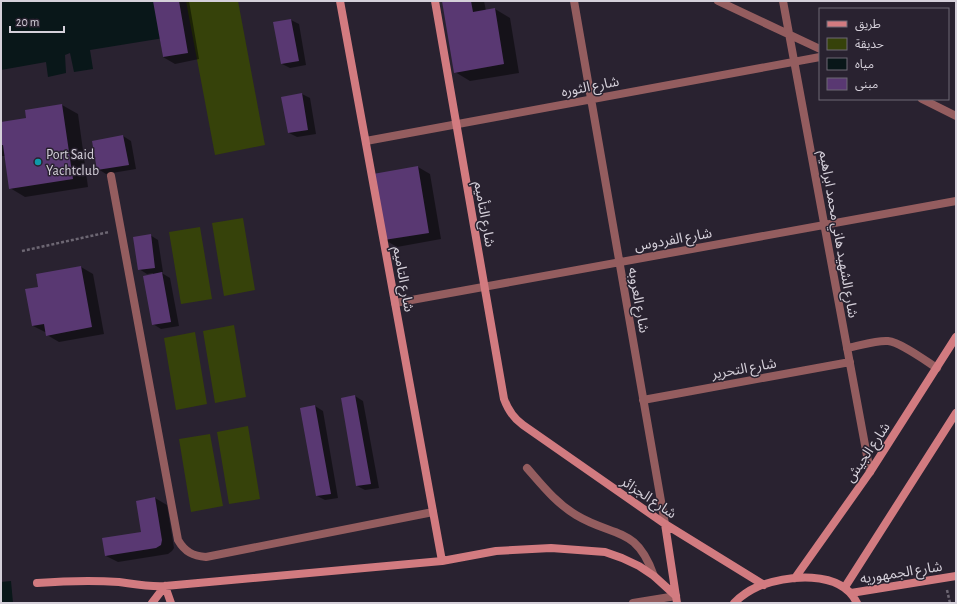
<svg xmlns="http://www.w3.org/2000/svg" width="957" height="604" font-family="'Alegreya Sans','Noto Sans Arabic',sans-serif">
<rect width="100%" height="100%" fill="#292230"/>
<path fill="#36420a" d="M 186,1 L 238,1 L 265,145 L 215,155 Z
M 243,218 L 255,290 L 224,296 L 212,223 Z
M 200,227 L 212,299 L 181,304 L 169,232 Z
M 234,325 L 246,397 L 215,403 L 203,331 Z
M 195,332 L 207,404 L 176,410 L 164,338 Z
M 248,426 L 260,499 L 229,504 L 217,432 Z
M 210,434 L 223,506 L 191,512 L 179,439 Z"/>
<path fill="#091719" d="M 1,1 L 168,1 L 176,36 L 90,50 L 93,69 L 74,72 L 70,53 L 65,55 L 66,73 L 48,77 L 46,62 L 1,70 Z
M 11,581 L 13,603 L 1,603 L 1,582 Z"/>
<path fill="#0007" d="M 154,1 L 189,1 L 199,59 L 175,64 L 163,57 Z
M 443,1 L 484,1 L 486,11 L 495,9 L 510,18 L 519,73 L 470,81 L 455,72 Z
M 291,20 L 299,24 L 306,65 L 290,68 L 282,64 Z
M 302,94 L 310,98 L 316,134 L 297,137 L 289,133 Z
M 62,105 L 78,114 L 88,187 L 25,197 L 10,188 L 5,156 L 1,156 L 1,123 L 28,119 L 26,111 Z
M 123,136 L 131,141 L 136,169 L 106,174 L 98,169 Z
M 418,167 L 430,174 L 441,239 L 397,247 L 385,240 Z
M 150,235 L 158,240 L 163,272 L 160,272 L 170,278 L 179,326 L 161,329 L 153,324 L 153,273 L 147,274 L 139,269 Z
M 81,267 L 93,274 L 104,334 L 59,342 L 47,335 L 46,332 L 45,332 L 33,326 L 40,288 L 37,275 Z
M 355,396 L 363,401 L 379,488 L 365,490 L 357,486 Z
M 315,406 L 323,411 L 338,498 L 325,500 L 317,496 Z
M 155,498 L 167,505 L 174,548 L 172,551 L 168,554 L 118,562 L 106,556 L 142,533 Z"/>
<path fill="#593872" d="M 153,1 L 179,1 L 188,53 L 163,57 Z
M 442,1 L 471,1 L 473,12 L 495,8 L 504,64 L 454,73 Z
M 291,19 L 299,61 L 281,64 L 273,22 Z
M 302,93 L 308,130 L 288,133 L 281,97 Z
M 62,104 L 73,179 L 9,189 L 3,145 L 1,145 L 1,122 L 26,118 L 25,110 Z
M 123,135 L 129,165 L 97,170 L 92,141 Z
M 418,166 L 429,233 L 384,240 L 373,174 Z
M 151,234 L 155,268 L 138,270 L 133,237 Z
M 81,266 L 92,327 L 46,336 L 44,324 L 32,326 L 25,289 L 38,287 L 36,274 Z
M 162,272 L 171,322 L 152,325 L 143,276 Z
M 355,395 L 371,484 L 356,486 L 341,398 Z
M 315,405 L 331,494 L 316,496 L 300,408 Z
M 155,497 L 162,540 L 161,545 L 156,548 L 105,556 L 102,538 L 141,532 L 136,501 Z"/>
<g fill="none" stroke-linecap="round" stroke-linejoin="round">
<path stroke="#6d6773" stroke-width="2.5" stroke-dasharray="3 2" stroke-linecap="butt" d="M 22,251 L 109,232
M 947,590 L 950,603"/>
<path stroke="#945d5f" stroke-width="8" d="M 111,176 L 178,540 C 185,552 193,556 206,557 L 433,512
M 847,348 C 860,346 875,340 888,341 C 900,342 926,361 937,368
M 527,468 C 542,485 556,503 576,515 C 614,538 636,525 654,576
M 633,603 L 676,596"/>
<path stroke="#945d5f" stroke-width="8" d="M 574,1 L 665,524
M 718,1 L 820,49
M 783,1 L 870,472
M 922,99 L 956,116
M 366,141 L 820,57
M 395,303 L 956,201
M 643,400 L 850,362"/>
<path stroke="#d27b80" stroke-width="8" d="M 340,1 L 442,561
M 435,1 L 504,399 C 508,410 513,418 523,425 L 665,524 L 764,585
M 665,524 L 677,603
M 795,578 L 870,472 L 956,337
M 37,583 C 64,581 91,580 119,582 C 134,584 149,587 165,586 L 442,561 L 496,551 L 551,548 L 605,552 L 622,558 L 639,566 L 654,576 L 676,596
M 165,586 L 171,603
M 845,587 L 956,413
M 851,593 L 956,576
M 152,603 L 165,586
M 734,603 C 741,596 748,591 757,587 C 786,575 841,569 857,603"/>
</g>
<circle fill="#0f9aa8" stroke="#292230" stroke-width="1.5" cx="38" cy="162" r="4"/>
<g text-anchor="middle" stroke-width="3" stroke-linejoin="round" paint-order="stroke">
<g font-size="14" fill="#d5d0da" stroke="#292230">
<text transform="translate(590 86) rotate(-11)" y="5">شارع الثوره</text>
<text transform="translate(485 214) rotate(80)" y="5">شارع التأميم</text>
<text transform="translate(839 234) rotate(80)" y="5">شارع الشهيد هاني محمد ابراهيم</text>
<text transform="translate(673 239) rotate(-10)" y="5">شارع الفردوس</text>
<text transform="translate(404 279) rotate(80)" y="5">شارع التاميم</text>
<text transform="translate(639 300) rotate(80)" y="5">شارع العروبه</text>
<text transform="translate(744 368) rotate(-10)" y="5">شارع التحرير</text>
<text transform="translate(867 452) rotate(-56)" y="5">شارع الجيش</text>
<text transform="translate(649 497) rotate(34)" y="5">شارع الجزائر</text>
<text transform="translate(901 572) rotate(-9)" y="5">شارع الجمهوريه</text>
</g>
<g font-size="14" fill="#d5d0da" stroke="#292230" text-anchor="start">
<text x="46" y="159">Port Said<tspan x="46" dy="16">Yachtclub</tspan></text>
</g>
</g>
<rect width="957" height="604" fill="none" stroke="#d5d0da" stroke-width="4"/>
<rect x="819" y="8" width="130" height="92" fill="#292230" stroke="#6e6874"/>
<rect x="827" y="21" width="20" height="6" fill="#d27b80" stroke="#6e6874"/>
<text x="855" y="28" font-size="12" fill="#d5d0da">طريق</text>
<rect x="827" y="38" width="20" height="12" fill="#36420a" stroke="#6e6874"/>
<text x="855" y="48" font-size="12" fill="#d5d0da">حديقة</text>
<rect x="827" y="58" width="20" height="12" fill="#091719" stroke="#6e6874"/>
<text x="855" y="68" font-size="12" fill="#d5d0da">مياه</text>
<rect x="827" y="78" width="20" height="12" fill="#593872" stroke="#6e6874"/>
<text x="855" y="88" font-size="12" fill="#d5d0da">مبنى</text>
<path d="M10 26v6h54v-6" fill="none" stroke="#d5d0da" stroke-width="2"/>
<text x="16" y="26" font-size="12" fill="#d5d0da" stroke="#292230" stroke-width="3" paint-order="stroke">20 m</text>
</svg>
